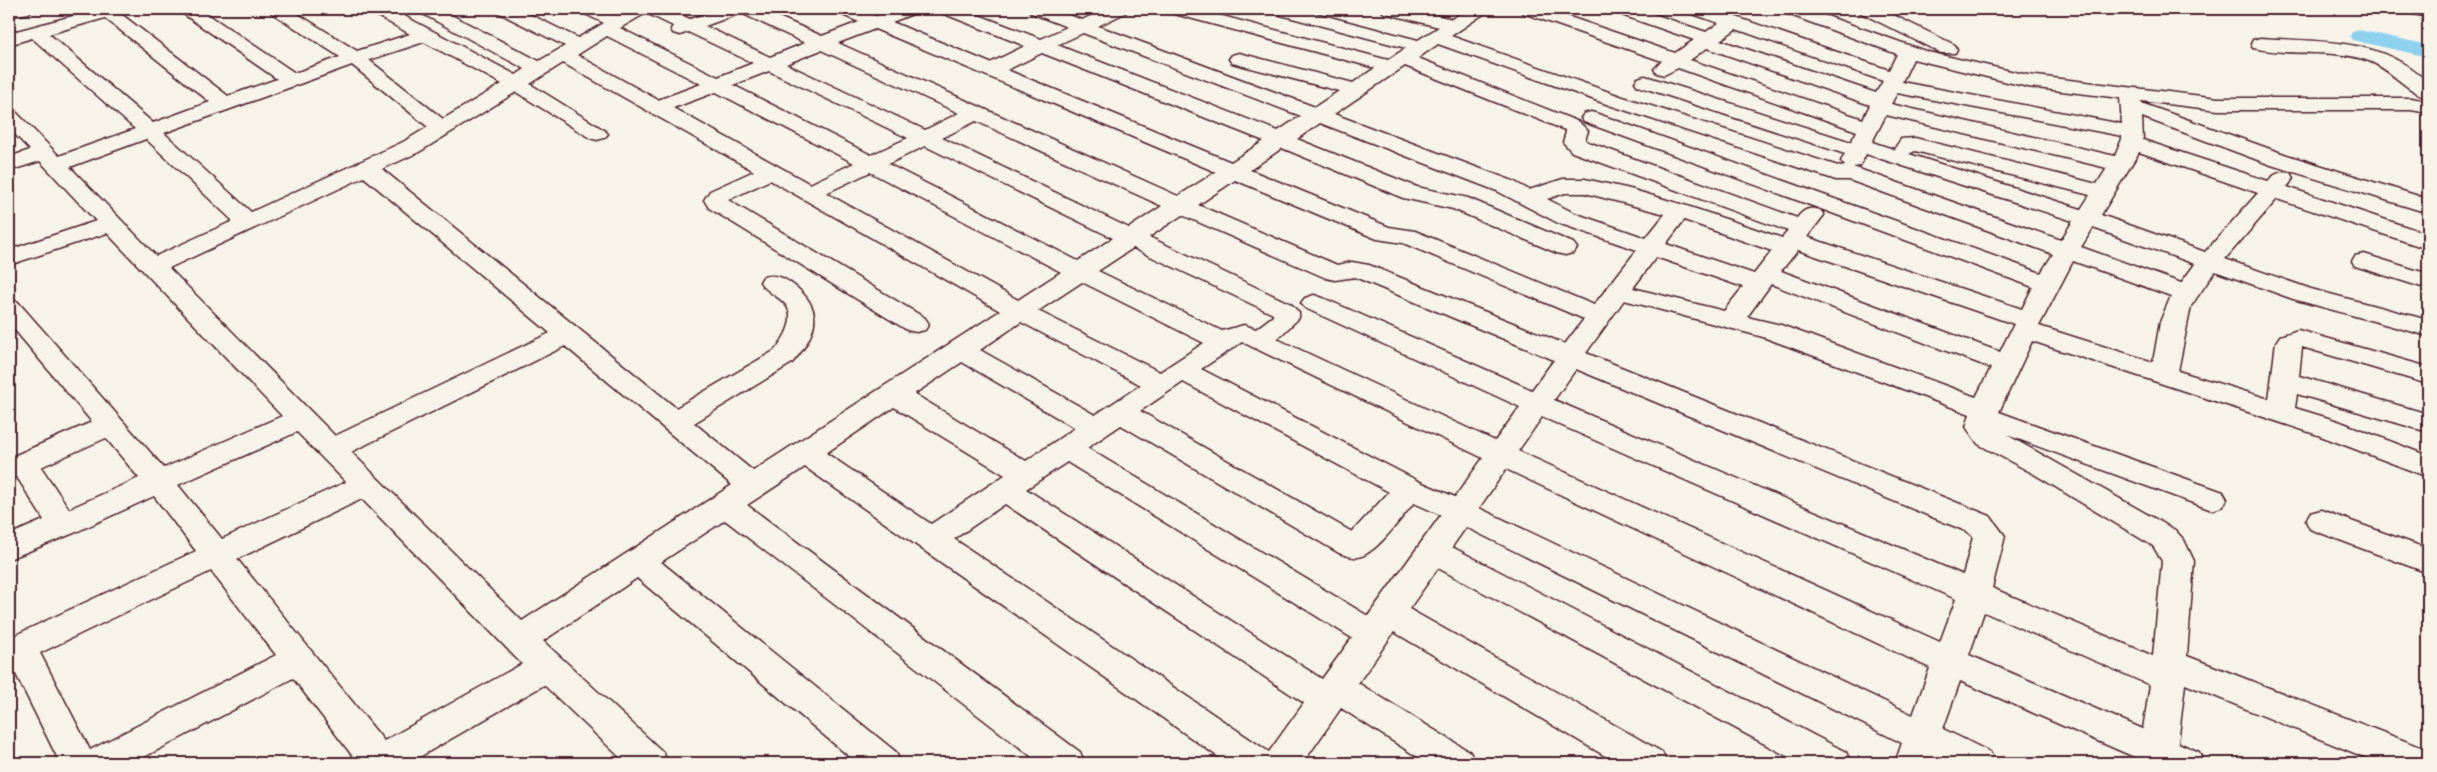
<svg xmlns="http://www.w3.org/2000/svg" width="2437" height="772" font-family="Mali,sans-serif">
<rect width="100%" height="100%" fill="#f7f3e8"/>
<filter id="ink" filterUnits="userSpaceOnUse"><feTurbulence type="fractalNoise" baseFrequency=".02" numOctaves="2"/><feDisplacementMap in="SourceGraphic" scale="10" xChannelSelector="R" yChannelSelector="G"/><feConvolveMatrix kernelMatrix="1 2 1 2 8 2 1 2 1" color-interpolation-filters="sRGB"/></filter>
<g filter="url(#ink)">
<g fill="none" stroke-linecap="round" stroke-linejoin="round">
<path fill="#8dd1ee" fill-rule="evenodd" d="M 2359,30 L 2428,45 L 2428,57 L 2352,40 L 2350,36 L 2352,32 Z"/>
<g stroke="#4a1f2b" stroke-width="3">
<path id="minor" d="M 9,9 L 32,9 L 29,13 L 9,17 Z
M 99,9 L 127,9 L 121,14 L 228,96 L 277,79 L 182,13 L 179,9 L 200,9 L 295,73 L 340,57 L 272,13 L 269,9 L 290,9 L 357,51 L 410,34 L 372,13 L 369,9 L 391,9 L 516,75 L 525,69 L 421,13 L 418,9 L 440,9 L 539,61 L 565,46 L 499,13 L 496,9 L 519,9 L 578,38 L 604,23 L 583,13 L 580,9 L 603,9 L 616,15 L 627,9 L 666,9 L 690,19 L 720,9 L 760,9 L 822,36 L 859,22 L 838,13 L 835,9 L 859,9 L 876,16 L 893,9 L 918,9 L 915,13 L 892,22 L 990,63 L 1025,46 L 942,13 L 939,9 L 963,9 L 1041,39 L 1067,27 L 1031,13 L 1028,9 L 1053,9 L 1082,20 L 1105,9 L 1128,9 L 1125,13 L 1098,26 L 1315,107 L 1339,91 L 1232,63 L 1229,59 L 1232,55 L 1239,53 L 1353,83 L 1375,68 L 1171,13 L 1168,9 L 1196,9 L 1388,60 L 1406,48 L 1273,13 L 1270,9 L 1299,9 L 1418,40 L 1439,27 L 1384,13 L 1381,9 L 1411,9 L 1452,19 L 1467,9 L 1488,9 L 1485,13 L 1451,36 L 1623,97 L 1841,167 L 1845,166 L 1841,161 L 1845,154 L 1638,86 L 1635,82 L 1638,78 L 1645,76 L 1652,78 L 1851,142 L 1857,131 L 1678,68 L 1664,75 L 1657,73 L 1654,69 L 1662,61 L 1523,13 L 1520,9 L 1546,9 L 1675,53 L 1694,40 L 1616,13 L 1613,9 L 1639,9 L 1706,32 L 1719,23 L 1690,13 L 1687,9 L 1713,9 L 1889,70 L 1897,54 L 1785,13 L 1782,9 L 1807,9 L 1928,52 L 2028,75 L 2218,98 L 2411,98 L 2428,101 L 2428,113 L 2411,110 L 2218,110 L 2141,101 L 2141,103 L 2287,155 L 2428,199 L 2428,213 L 2271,165 L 2142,117 L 2143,140 L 2268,181 C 2276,173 2280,171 2291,173 L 2294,178 L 2287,187 L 2428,234 L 2428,249 L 2277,199 L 2225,259 L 2311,289 L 2428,320 L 2428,336 L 2293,299 L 2215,271 L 2191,306 L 2178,371 L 2269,399 L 2276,342 L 2280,336 L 2298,330 L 2428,367 L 2428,384 L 2302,347 L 2299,376 L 2428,414 L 2428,432 L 2297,394 L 2295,408 L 2338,421 L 2428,456 L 2428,477 L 2318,435 L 2032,341 L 1999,412 L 2223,492 L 2227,499 L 2223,506 L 2212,510 L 2007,435 L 2175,530 L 2184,540 L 2194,561 L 2187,656 L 2428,750 L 2428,763 L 2379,763 L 2185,684 L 2178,743 L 2199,752 L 2204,763 L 2139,763 L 2139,759 L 1960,681 L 1943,729 L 1990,752 L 1995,763 L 1942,763 L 1933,759 L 1931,763 L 1895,763 L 1902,743 L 1466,527 L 1452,547 L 1846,752 L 1851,763 L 1800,763 L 1438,568 L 1409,609 L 1662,752 L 1667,763 L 1617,763 L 1394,632 L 1358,683 L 1470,752 L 1475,763 L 1427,763 L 1341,708 L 1303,763 L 1227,763 L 805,467 L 747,505 L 1080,752 L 1085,763 L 1040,763 L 725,520 L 661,562 L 896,752 L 901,763 L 857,763 L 637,578 L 543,641 L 663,752 L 668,763 L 626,763 L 544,685 L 409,763 L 358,763 L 293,678 L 133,763 L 60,763 L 12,666 L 9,666 L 9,638 L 196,551 L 154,496 L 74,533 L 9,559 L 9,535 L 44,520 L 17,477 L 9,479 L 9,458 L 92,422 L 9,323 L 9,299 L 18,302 L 164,468 L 282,416 L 107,233 L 9,265 L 9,250 L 96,221 L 40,161 L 9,171 L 9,157 L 30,150 L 9,128 L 9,110 L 16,112 L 59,156 L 135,129 L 32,38 L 9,45 L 9,33 ZM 646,13 L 673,26 L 671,29 L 673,33 L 680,35 L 688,32 L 753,63 L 718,77 L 620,28 ZM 741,13 L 805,43 L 770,57 L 705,26 ZM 105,18 L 210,102 L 153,123 L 49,34 ZM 875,29 L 1216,172 L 1178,196 L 838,43 ZM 1736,29 L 1883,81 L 1876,93 L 1720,40 ZM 1083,33 L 1301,116 L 1278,131 L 1057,45 ZM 607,36 L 701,84 L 658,100 L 577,55 ZM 424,42 L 502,84 L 443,119 L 369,60 ZM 1438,44 L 1609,105 L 1836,180 L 1849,180 L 2053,254 L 2041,273 L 1598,114 L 1591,112 L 1584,114 L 1581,118 L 1584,122 L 2033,287 L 2022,309 L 1807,237 L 1824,215 L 1820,210 C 1809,207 1804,209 1797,218 L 1588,142 L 1585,140 L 1588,131 L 1579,122 L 1418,58 ZM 1707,48 L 1870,105 L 1863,119 L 1690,60 ZM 821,50 L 959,113 L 925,130 L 786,64 ZM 1042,53 L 1264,141 L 1231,162 L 1007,70 ZM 1913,59 L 2028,87 L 2120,98 L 2122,124 L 1902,82 ZM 563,63 L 754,171 L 710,191 L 704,200 L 709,208 L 907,330 L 916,332 L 925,330 L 929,324 L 925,318 L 728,200 L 770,180 L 1000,311 L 753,471 L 694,423 L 792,363 C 817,334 826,309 792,284 C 782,277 776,274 763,277 L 760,282 C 766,292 779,296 786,305 C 797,319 783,341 774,351 L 676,408 L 382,169 L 419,152 L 516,92 L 590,138 L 597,140 L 604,138 L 608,134 L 604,130 L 530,84 ZM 352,65 L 428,127 L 403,142 L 251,212 L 164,133 ZM 1405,66 L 1565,130 L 1566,132 L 1563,142 L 1572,152 L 1788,231 L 1782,238 L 1687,206 L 1630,189 L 1585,179 L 1563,179 L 1529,190 L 1513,181 L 1334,114 ZM 769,71 L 908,138 L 871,155 L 733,85 ZM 716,92 L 854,163 L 810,184 L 673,108 ZM 1897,93 L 2122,136 L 2122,139 L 2115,156 L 1891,104 ZM 1886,115 L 2107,168 L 2097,184 L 1915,138 L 1901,139 L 1895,148 L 1896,150 L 1872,142 ZM 976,121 L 1162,206 L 1129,228 L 942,138 ZM 1320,123 L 1497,191 L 1558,223 L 1637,250 L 1594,305 L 1415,231 L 1389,227 L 1250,170 L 1282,148 L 1403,198 L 1453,209 L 1557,253 L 1565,255 L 1573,253 L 1577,248 L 1573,243 L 1468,198 L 1417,187 L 1297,139 ZM 146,139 L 233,221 L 156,256 L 70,167 ZM 925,146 L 1113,238 L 1078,261 L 888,164 ZM 1915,151 L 2090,195 L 2081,209 L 1909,154 ZM 2139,152 L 2258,193 L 2205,252 L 2101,215 ZM 1866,154 L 2073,221 L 2061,240 L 1853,167 L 1860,166 ZM 870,172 L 1061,272 L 1018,300 L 826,193 ZM 364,177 L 550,333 L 335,436 L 169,268 ZM 1235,180 L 1377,239 L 1403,243 L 1584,319 L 1565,344 L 1369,265 L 1352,262 L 1337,265 L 1198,205 ZM 1565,193 L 1585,193 L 1665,214 L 1646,238 L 1574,213 L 1547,199 ZM 1182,215 L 1326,278 L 1335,280 L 1355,277 L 1554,360 L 1532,390 L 1323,298 L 1314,295 L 1305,298 L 1301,303 L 1305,308 L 1520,407 L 1495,441 L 1277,339 L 1299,318 L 1299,313 L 1291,304 L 1149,237 ZM 1684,220 L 1772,251 L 1754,274 L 1666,244 ZM 2093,228 L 2195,264 L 2181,283 L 2081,247 ZM 1133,248 L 1273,314 L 1273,316 L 1256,329 L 1244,325 L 1222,331 L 1098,271 ZM 1798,250 L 2014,324 L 2000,352 L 1781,271 ZM 1656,257 L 1743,287 L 1724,311 L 1633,288 ZM 2073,261 L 2171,296 L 2160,322 L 2153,362 L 2039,326 ZM 1082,282 L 1204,343 L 1160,372 L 1038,311 ZM 1771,284 L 1991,368 L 1976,397 L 1781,325 L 1747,317 ZM 1624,300 L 1763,337 L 1970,414 L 1966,427 L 1978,444 L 2034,474 L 2153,546 L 2162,561 L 2153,656 L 1992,588 L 2005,536 L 1990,516 L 1586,353 ZM 1021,322 L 1141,385 L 1095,415 L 980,350 ZM 1242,342 L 1483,458 L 1455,497 L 1420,482 L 1201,369 ZM 565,346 L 732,485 L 522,621 L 351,452 ZM 962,362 L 1075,428 L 1026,461 L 914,394 ZM 1576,369 L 1968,532 L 1973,537 L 1963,575 L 1554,400 ZM 1183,382 L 1389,492 L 1352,532 L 1140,411 ZM 894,407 L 1005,475 L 931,524 L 826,453 ZM 1542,417 L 1956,599 L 1940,642 L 1518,451 ZM 1121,425 L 1339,553 C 1345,555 1352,558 1358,557 C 1378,553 1400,518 1414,503 L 1441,515 L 1368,616 L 1087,448 ZM 297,432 L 346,482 L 222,539 L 178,485 ZM 106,438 L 139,478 L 69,509 L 41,467 ZM 1067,462 L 1352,638 L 1322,679 L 1026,489 ZM 1506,469 L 1930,668 L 1913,715 L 1479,508 ZM 362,499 L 522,664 L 384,741 L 237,559 ZM 1005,504 L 1304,703 L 1269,752 L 954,539 ZM 211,571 L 276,655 L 90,750 L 40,653 ZM 1984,612 L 2150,685 L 2143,729 L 1969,655 Z
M 1858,9 L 1881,9 L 1955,45 L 1957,49 L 1955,53 L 1941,53 L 1861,13 Z
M 2406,9 L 2428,9 L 2428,17 L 2409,13 Z
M 2260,38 C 2303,41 2353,39 2393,58 C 2406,64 2417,73 2428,82 L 2428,97 C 2408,93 2391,69 2369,61 C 2332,48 2291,57 2253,48 L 2251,44 L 2253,40 Z
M 2364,254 L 2428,274 L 2428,289 L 2355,266 L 2352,261 L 2355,256 Z
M 2321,510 L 2428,549 L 2428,573 L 2310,529 L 2306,521 L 2310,513 Z"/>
</g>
<use href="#minor" fill="#f7f3e8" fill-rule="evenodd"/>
</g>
</g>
<rect width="2437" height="772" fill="none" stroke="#f7f3e8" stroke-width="30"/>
<rect x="15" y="15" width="2407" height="742" fill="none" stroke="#4a1f2b" stroke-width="2" filter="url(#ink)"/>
</svg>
